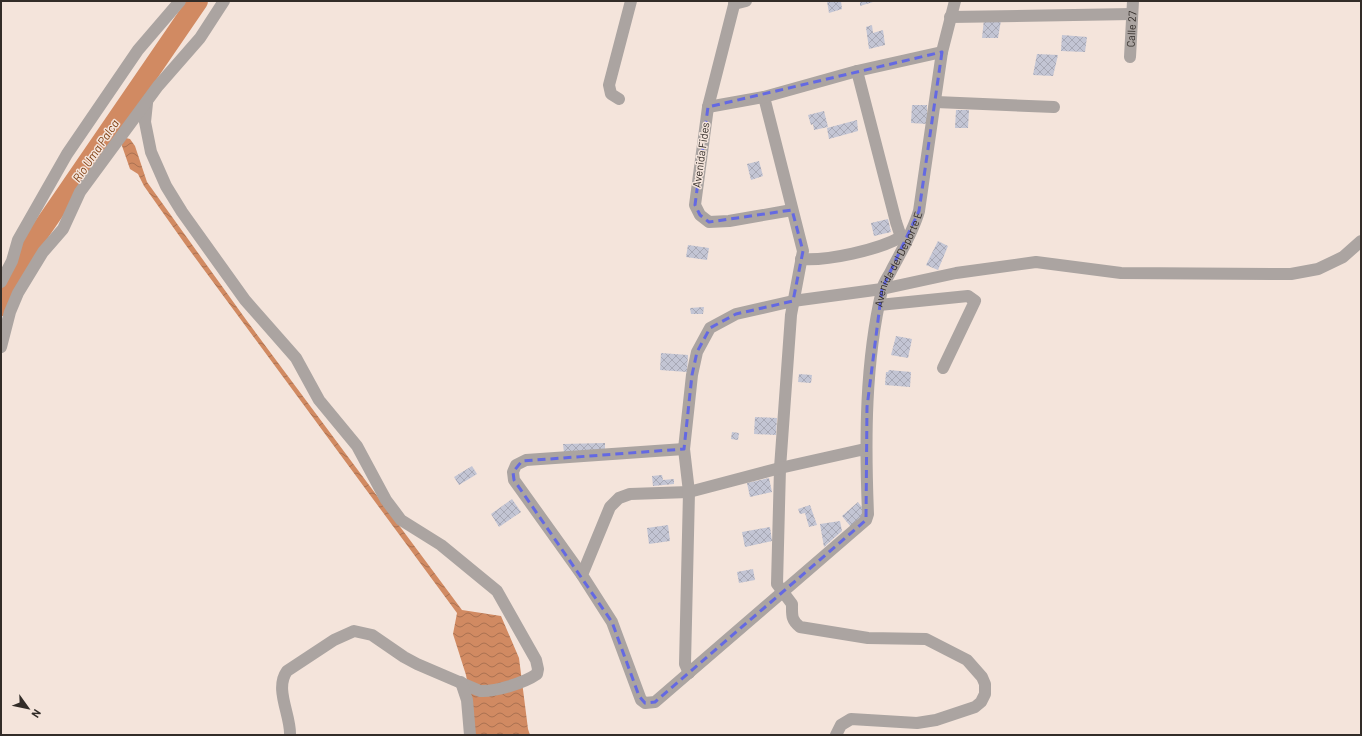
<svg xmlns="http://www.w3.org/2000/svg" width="1362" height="736" font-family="Barlow,sans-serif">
<defs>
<pattern id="water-waves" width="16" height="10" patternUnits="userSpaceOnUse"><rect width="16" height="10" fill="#d18a62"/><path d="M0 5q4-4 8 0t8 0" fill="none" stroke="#aa7151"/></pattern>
<pattern id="building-cross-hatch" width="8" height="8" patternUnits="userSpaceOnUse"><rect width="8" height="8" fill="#c3c5d4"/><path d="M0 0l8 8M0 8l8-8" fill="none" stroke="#a8a9b6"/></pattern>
</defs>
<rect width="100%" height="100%" fill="#f4e4db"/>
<path fill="url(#water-waves)" d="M 126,138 L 130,139 L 135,146 L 147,182 L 247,321 L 462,610 L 501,616 L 519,658 L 528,729 L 530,735 L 474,735 L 474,718 L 466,675 L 453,634 L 457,613 L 185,244 L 144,186 L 138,174 L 130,169 L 121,143 Z"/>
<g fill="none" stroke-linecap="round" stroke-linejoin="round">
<path stroke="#d18a62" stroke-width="3.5" d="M 120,115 L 124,118 L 122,128"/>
<path stroke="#d18a62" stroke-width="20" d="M 1,306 L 21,264 L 37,236 L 198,1"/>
</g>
<path fill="url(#building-cross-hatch)" d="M 827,1 L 841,1 L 842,9 L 829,13 Z
M 860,1 L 873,1 L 873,2 L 860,6 Z
M 984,19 L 1001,20 L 998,38 L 982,38 Z
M 872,25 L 873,33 L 883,30 L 885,45 L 869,49 L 866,27 Z
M 1062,35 L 1087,37 L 1085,52 L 1061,51 Z
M 1037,54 L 1058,55 L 1053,76 L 1033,75 Z
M 912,105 L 927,105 L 927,124 L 911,123 Z
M 956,110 L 969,110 L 968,128 L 955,128 Z
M 824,111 L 828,127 L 814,130 L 813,124 L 811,125 L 808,115 Z
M 857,120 L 858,131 L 829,139 L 827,128 Z
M 759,161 L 763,176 L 751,180 L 747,164 Z
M 888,219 L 891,232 L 874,236 L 871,223 Z
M 938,241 L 948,246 L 938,270 L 926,265 Z
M 688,245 L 709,248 L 707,260 L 686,257 Z
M 704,307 L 703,314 L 691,314 L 690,308 Z
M 896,336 L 912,339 L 908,358 L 891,355 Z
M 661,353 L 688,355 L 687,372 L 660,370 Z
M 889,370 L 911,372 L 910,387 L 885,385 L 886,372 L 888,372 Z
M 799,374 L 812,375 L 811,383 L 798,382 Z
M 755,417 L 777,418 L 776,435 L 754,434 Z
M 732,432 L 739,433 L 738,440 L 731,439 Z
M 605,443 L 605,451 L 564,453 L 563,444 Z
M 472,466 L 477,474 L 459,485 L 454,477 Z
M 662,475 L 663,480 L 674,479 L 674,484 L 653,486 L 652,476 Z
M 769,478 L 772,492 L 750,497 L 747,483 Z
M 512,499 L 521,512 L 499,527 L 491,514 Z
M 858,502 L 867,514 L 851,527 L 842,516 Z
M 810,505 L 817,525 L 809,527 L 805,513 L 800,514 L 798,509 Z
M 840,521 L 842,531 L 824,547 L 820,524 Z
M 668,525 L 670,541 L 649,544 L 647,528 Z
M 770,527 L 772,541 L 745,547 L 742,532 Z
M 753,569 L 755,580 L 739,583 L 737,572 Z"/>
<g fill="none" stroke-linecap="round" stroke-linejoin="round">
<g stroke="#aba4a1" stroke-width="12">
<path d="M 735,1 L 708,107 L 695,205 L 700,215 L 709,222 L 729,221 L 792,210"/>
<path d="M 734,4 L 746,1"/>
<path d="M 950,17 L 1132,14"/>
<path id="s1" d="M 1130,57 L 1133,1"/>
<path d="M 857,71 L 896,222 L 901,237 L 906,242"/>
<path d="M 764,97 L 803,251 L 791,315 L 780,468 L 777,584 L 792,604 C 792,615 791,620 800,627 L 868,638 L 926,639 L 967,660 L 982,677 L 985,684 L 985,694 L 981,702 L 975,707 L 936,720 L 917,723 L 851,719 L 841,725 L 836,735"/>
<path d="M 619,99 L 611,94 L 609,85 L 631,1"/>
<path d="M 936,102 L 1054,107"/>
<path d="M 147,103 L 145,122 L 151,152 L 166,186 L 182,212 L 245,300 L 296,358 L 319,400 L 357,446 L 386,500 L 401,520 L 441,545 L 497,591 L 536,660 L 538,669 L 537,674 C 524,683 495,692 480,691 L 417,664 L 404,657 L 372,635 L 354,631 L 334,640 L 287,671 C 274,689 291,715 290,735"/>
<path d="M 708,107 L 764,97 L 857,71 L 942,52"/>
<path d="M 801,259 C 828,261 878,250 901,237"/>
<path d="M 1,282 L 12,261 L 18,240 L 67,154 L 138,50 L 180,1"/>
<path d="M 879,305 L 968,296 L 975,301 L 943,368"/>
<path d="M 1,347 L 10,312 L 18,293 L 43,252 L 63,229 L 80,192 L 158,86 L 200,38 L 224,1"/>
<path id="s2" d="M 865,449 L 780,468 L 689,492 L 630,494 L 619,498 L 610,507 L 582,575 L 612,622 L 641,700 L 645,703 L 655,702 L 866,520 L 868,514 C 865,440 865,363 882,290 C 883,283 889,276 892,269 C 902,250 913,232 919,211 L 942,52 L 955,1"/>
<path d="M 582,575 L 514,480 L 513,472 L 516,465 L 526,460 L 684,449"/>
<path d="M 689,673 L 685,664 L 689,492 L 684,449 L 692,375 L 697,352 L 710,328 L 736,314 L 793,301 L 882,289 L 956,273 L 1036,262 L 1121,273 L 1291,274 L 1318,269 L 1343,257 L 1361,241"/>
<path d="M 461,682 L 467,700 L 470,735"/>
</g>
</g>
<path fill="none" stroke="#6469e2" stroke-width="3" stroke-dasharray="8 5" stroke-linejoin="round" d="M 942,52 L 919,211 L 882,289 L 867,407 L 866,520 L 655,702 L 645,703 L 639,696 L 612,622 L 514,480 L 513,472 L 522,461 L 684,449 L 692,375 L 697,352 L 710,328 L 736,314 L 793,301 L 803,251 L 792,210 L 709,222 L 700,215 L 695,205 L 708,107 Z"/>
<g text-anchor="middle" stroke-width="3" stroke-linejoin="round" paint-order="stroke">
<g font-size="11" fill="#322c28" stroke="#f4e4db">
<text dy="4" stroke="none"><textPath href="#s1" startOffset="28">Calle 27</textPath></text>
<text transform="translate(701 155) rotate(-82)" y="4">Avenida Fides</text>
<text dy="4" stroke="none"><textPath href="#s2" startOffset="1037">Avenida del Deporte E</textPath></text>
</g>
<g font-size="12" font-style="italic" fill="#7d3c0e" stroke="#f4e4db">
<text transform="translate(96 151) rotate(-56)" y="4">Río Uma Palca</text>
</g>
</g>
<rect width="1362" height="736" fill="none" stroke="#322c28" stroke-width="4"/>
<g transform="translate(28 708) rotate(123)" stroke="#f4e4db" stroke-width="3" paint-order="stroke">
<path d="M0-3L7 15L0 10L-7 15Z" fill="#322c28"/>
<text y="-6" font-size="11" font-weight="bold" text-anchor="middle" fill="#322c28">N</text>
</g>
</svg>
